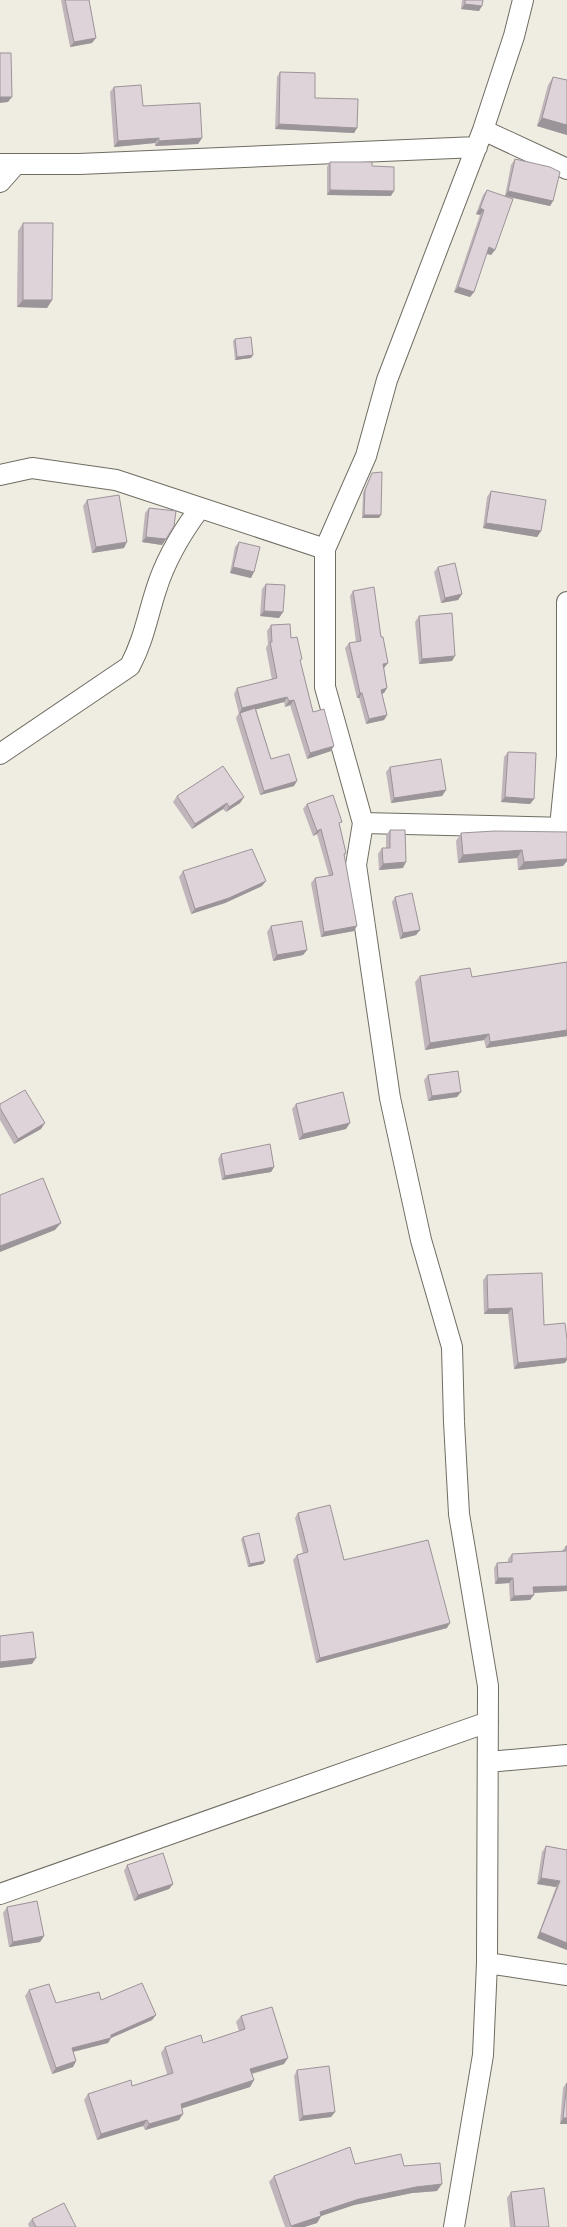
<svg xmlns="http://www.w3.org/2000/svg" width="567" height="2227" font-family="'DM Sans',sans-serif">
<rect width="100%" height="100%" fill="#efece1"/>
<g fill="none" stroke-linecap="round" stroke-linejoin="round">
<g stroke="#6f6c63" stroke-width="22">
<path id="street" d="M 483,130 L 567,169
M 0,164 L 79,164 L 477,147
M 0,182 L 16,164
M 0,475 L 32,468 L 116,480 L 325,549
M 0,754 L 130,666 C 144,639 147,618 156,590 C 165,561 182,532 200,508
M 363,823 L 567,828
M 560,827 L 567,756 L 567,602
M 488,1762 L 567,1755
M 0,1894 L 488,1722
M 487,1963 L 567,1975
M 454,2227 L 483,2055 L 487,1963 L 488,1686 L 459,1514 L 454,1422 L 452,1347 L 421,1240 L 390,1098 L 356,865 L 363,823 L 325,687 L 325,549 L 366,456 L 387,380 L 483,130 L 514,36 L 523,0"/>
</g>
<use href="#street" stroke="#fff" stroke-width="20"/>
</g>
<path fill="#bfb5bb" d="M 61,0 L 89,0 L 92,43 L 70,47 Z
M 462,0 L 483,0 L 479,11 L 461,9 Z
M 280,72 L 315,98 L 357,128 L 354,133 L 275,129 L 277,77 Z
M 553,77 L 567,80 L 567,135 L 537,126 L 548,85 Z
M 114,87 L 143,106 L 202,138 L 198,144 L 155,146 L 155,143 L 114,147 L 110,92 Z
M 515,159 L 553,201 L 550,206 L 505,196 L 511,165 Z
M 330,162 L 372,166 L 391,196 L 327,195 L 327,167 Z
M 487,190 L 495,250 L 491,255 L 486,254 L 474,292 L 470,297 L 454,292 L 480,215 L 476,214 L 483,195 Z
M 23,223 L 52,300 L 47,308 L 17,307 L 18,231 Z
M 235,339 L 253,355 L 251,358 L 235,360 L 233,341 Z
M 372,473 L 379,518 L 362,518 L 363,493 Z
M 491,491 L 541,531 L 537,537 L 483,528 L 487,497 Z
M 87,500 L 124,548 L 92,553 L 83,506 Z
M 149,508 L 166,539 L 162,545 L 142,542 L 145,513 Z
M 239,542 L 251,578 L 230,573 L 235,547 Z
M 438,567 L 462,594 L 458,600 L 441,603 L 434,572 Z
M 266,584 L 283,612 L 279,618 L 260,616 L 262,589 Z
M 353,591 L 384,668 L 387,688 L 384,693 L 382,694 L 387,715 L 384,720 L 366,724 L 359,698 L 357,698 L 345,648 L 349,643 L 356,642 L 350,596 Z
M 419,616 L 452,661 L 419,664 L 415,622 Z
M 271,625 L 291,638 L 300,662 L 313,712 L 331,751 L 307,759 L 290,705 L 285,707 L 284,702 L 256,709 L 271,759 L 294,786 L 260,795 L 236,718 L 239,713 L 239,714 L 234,694 L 237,688 L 272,680 L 266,648 L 268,644 L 267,631 Z
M 508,752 L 534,799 L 530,804 L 501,802 L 504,757 Z
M 390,767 L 446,790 L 442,796 L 391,803 L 386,772 Z
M 177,796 L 244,797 L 240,803 L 226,812 L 223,809 L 192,829 L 173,802 Z
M 307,804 L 340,826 L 346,853 L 344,856 L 354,931 L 321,937 L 311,883 L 315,878 L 329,876 L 317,834 L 313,836 L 303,809 Z
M 390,830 L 403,868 L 379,870 L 378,854 L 382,848 L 386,848 L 386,835 Z
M 567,832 L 567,861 L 563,866 L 518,870 L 517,858 L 458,863 L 456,841 L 461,833 Z
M 183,871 L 262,886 L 225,903 L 191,914 L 179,877 Z
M 395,897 L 420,930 L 416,935 L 400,939 L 392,902 Z
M 271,926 L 307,950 L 303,955 L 273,961 L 267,932 Z
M 567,962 L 567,1036 L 486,1048 L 484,1040 L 425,1050 L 415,982 L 420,976 L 472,977 Z
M 428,1075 L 457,1097 L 428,1101 L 424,1080 Z
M 0,1104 L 41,1129 L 14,1144 L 0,1120 Z
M 296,1104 L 346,1129 L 299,1140 L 292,1109 Z
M 221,1154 L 274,1167 L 271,1172 L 222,1180 L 218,1159 Z
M 487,1275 L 544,1325 L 565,1363 L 514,1369 L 508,1314 L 484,1314 L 483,1280 Z
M 298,1513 L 344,1560 L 447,1628 L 316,1663 L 293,1560 L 297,1555 L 303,1553 L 295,1518 Z
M 243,1537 L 265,1561 L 263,1564 L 248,1567 L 241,1539 Z
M 566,1546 L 567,1546 L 567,1591 L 534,1593 L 530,1600 L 510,1601 L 509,1583 L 495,1584 L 494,1568 L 497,1563 L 508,1562 L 508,1559 L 512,1554 L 562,1551 Z
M 546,1846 L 567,1850 L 567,1950 L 537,1938 L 556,1887 L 537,1884 L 542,1852 Z
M 127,1865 L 173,1884 L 169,1889 L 134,1901 L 124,1871 Z
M 7,1907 L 44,1936 L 40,1942 L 9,1947 L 3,1913 Z
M 29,1990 L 56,2003 L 101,2000 L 156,2015 L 152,2020 L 111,2038 L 108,2043 L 73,2052 L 76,2061 L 73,2067 L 52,2074 L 25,1996 Z
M 241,2016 L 284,2064 L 252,2074 L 254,2080 L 250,2087 L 182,2108 L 179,2120 L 145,2130 L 143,2126 L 97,2140 L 84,2100 L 88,2094 L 132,2086 L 167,2074 L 161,2053 L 165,2047 L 203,2043 L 239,2031 L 236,2022 Z
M 297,2070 L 335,2112 L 331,2117 L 299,2121 L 294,2076 Z
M 567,2082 L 567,2124 L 560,2124 L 563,2088 Z
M 355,2164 L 404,2166 L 437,2191 L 412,2193 L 354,2205 L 321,2216 L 317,2223 L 304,2227 L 285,2227 L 269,2182 L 274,2176 Z
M 511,2192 L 549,2227 L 510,2227 L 507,2198 Z
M 32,2219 L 76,2227 L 29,2227 L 28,2224 Z"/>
<path fill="#9b9498" d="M 465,4 L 482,6 L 479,11 L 461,9 Z
M 96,38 L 92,43 L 70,47 L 74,42 Z
M 0,97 L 12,97 L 8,102 L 0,103 Z
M 542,118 L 567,125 L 567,135 L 537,126 Z
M 279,124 L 357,128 L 354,133 L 275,129 Z
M 159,138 L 155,143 L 114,147 L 118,141 Z
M 202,138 L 198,144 L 155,146 L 159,141 Z
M 330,190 L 394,191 L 391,196 L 327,195 Z
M 508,191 L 553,201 L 550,206 L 505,196 Z
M 480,208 L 484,210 L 480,215 L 476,214 Z
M 489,247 L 495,250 L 491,255 L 485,253 Z
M 458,287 L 474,292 L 470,297 L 454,292 Z
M 23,300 L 52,300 L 47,308 L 17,307 Z
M 253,355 L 251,358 L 235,360 L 237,357 Z
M 364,515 L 381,515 L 379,518 L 362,518 Z
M 486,523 L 541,531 L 537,537 L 483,528 Z
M 146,537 L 166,539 L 162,545 L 142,542 Z
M 127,542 L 124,548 L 92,553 L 96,547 Z
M 233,567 L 254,572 L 251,578 L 230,573 Z
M 462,594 L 458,600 L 441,603 L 445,598 Z
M 264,611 L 283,612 L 279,618 L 260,616 Z
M 455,656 L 452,661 L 419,664 L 422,659 Z
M 388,663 L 384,668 L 380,669 L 383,664 Z
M 387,688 L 384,693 L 377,695 L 381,690 Z
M 360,693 L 362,693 L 359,698 L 357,698 Z
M 287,697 L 284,702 L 239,714 L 242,708 Z
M 294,700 L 290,705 L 285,707 L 289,701 Z
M 387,715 L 384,720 L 366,724 L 369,719 Z
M 334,746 L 331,751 L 307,759 L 310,753 Z
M 297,781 L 294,786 L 260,795 L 264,791 Z
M 446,790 L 442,796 L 391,803 L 394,798 Z
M 244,797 L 240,803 L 226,812 L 229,807 Z
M 505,797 L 534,799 L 530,804 L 501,802 Z
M 227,803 L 223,809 L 192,829 L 195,824 Z
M 321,829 L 317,834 L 313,836 L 317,831 Z
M 522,850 L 517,858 L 458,863 L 463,855 Z
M 567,859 L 567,861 L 563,866 L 518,870 L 524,862 Z
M 406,862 L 403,868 L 379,870 L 383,864 Z
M 266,881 L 262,886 L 225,903 L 191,914 L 195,909 Z
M 357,926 L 354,931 L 321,937 L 324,932 Z
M 420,930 L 416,935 L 400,939 L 403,933 Z
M 307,950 L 303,955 L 273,961 L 277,955 Z
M 567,1030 L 567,1036 L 486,1048 L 490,1042 Z
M 489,1034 L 484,1040 L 425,1050 L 430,1043 Z
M 461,1092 L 457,1097 L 428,1101 L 432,1096 Z
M 45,1123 L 41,1129 L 14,1144 L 18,1139 Z
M 350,1123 L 346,1129 L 299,1140 L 303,1134 Z
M 274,1167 L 271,1172 L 222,1180 L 225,1176 Z
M 61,1223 L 55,1230 L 0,1252 L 0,1246 Z
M 512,1308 L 508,1314 L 484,1314 L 488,1309 Z
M 567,1358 L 567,1360 L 565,1363 L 514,1369 L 518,1363 Z
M 265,1561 L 263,1564 L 248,1567 L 250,1564 Z
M 498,1578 L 513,1578 L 509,1583 L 495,1584 Z
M 567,1586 L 567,1591 L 530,1593 L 533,1587 Z
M 534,1595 L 530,1600 L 510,1601 L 514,1596 Z
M 450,1623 L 447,1628 L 316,1663 L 320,1658 Z
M 36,1658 L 32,1664 L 0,1668 L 0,1662 Z
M 541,1878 L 560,1881 L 556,1887 L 537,1884 Z
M 173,1884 L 169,1889 L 134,1901 L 138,1895 Z
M 540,1932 L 567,1943 L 567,1950 L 537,1938 Z
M 44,1936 L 40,1942 L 9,1947 L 13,1942 Z
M 156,2015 L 152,2020 L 111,2038 L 108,2043 L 68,2053 L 72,2048 L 111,2035 Z
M 288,2058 L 284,2064 L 246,2075 L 250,2069 Z
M 76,2061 L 73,2067 L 52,2074 L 56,2068 Z
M 254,2080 L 250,2087 L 177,2110 L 181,2104 Z
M 335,2112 L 331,2117 L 299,2121 L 303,2116 Z
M 183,2114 L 179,2120 L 145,2130 L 149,2124 Z
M 563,2118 L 567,2118 L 567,2124 L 560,2124 Z
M 147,2120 L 143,2126 L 97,2140 L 101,2134 Z
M 442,2184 L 437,2191 L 412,2193 L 354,2205 L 321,2216 L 317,2223 L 304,2227 L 291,2227 L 320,2212 L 359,2199 L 416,2187 Z"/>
<path fill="#ded3d9" stroke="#9b9498" d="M 65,0 L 89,0 L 96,38 L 74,42 Z
M 465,0 L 483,0 L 482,6 L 465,4 Z
M 0,53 L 11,53 L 12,97 L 0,97 Z
M 280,72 L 315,73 L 315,98 L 358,99 L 357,128 L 279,124 Z
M 553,77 L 567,80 L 567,125 L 542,118 Z
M 141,85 L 143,106 L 200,103 L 202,138 L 159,141 L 159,138 L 118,141 L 114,87 Z
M 515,159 L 550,167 L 560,172 L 553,201 L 508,191 Z
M 330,162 L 372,162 L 372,166 L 394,167 L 394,191 L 330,190 Z
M 487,190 L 513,199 L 495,250 L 489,247 L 474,292 L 458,287 L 484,210 L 480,208 Z
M 23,223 L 53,223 L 52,300 L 23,300 Z
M 251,337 L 253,355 L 237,357 L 235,339 Z
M 382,472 L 381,515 L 364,515 L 365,490 L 372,473 Z
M 491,491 L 546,500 L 541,531 L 486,523 Z
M 119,495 L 127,542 L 96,547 L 87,500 Z
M 149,508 L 176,511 L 174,526 L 166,539 L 146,537 Z
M 239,542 L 260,547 L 254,572 L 233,567 Z
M 455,563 L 462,594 L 445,598 L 438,567 Z
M 266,584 L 285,585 L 283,612 L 264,611 Z
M 374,587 L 381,637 L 383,637 L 388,663 L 383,664 L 387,688 L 381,690 L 387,715 L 369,719 L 362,693 L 360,693 L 349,643 L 361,641 L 353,591 Z
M 452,613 L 455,656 L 422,659 L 419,616 Z
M 290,624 L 291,638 L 297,637 L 302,659 L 300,660 L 313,712 L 324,709 L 334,746 L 310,753 L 294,700 L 289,701 L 287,697 L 242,708 L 237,688 L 277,678 L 270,642 L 272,642 L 271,625 Z
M 255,708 L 271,759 L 289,754 L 297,781 L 264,791 L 240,713 Z
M 508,752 L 536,753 L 534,799 L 505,797 Z
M 441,759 L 446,790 L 394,798 L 390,767 Z
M 223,766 L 244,797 L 229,807 L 227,803 L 195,824 L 177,796 Z
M 333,795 L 342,822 L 339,823 L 346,853 L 344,854 L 357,926 L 324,932 L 315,878 L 333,875 L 321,829 L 317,831 L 307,804 Z
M 390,830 L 405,830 L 406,862 L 383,864 L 382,848 L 390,848 Z
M 495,831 L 567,832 L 567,859 L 524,862 L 522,850 L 463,855 L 461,833 Z
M 252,849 L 266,881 L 229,898 L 195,909 L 183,871 Z
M 412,893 L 420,930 L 403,933 L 395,897 Z
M 302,921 L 307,950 L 277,955 L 271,926 Z
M 567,962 L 567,1030 L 490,1042 L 489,1034 L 430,1043 L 420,976 L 470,968 L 472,977 Z
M 458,1071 L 461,1092 L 432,1096 L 428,1075 Z
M 25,1090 L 45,1123 L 18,1139 L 0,1108 L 0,1104 Z
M 343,1092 L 350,1123 L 303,1134 L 296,1104 Z
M 270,1144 L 274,1167 L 225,1176 L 221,1154 Z
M 43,1178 L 61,1223 L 0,1246 L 0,1195 Z
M 542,1273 L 544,1325 L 565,1323 L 567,1340 L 567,1358 L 518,1363 L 512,1308 L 488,1309 L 487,1275 Z
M 330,1505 L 344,1560 L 428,1540 L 450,1623 L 320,1658 L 297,1555 L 308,1552 L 298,1513 Z
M 259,1533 L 265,1561 L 250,1564 L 243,1537 Z
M 566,1546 L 567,1546 L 567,1586 L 533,1587 L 534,1595 L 514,1596 L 513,1578 L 498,1578 L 497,1563 L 512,1562 L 512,1554 L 566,1551 Z
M 33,1632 L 36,1658 L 0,1662 L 0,1636 Z
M 546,1846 L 567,1850 L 567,1943 L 540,1932 L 560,1881 L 541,1878 Z
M 163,1853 L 173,1884 L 138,1895 L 127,1865 Z
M 37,1901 L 44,1936 L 13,1942 L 7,1907 Z
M 142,1983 L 156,2015 L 111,2035 L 111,2038 L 72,2048 L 76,2061 L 56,2068 L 29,1990 L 49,1984 L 56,2003 L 99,1992 L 101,2000 Z
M 272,2007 L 288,2058 L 250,2069 L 254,2080 L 181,2104 L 183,2114 L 149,2124 L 147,2120 L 101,2134 L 88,2094 L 131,2080 L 132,2086 L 173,2073 L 165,2047 L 201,2035 L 203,2043 L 245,2029 L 241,2016 Z
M 329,2066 L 335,2112 L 303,2116 L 297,2070 Z
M 567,2083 L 567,2118 L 563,2118 Z
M 350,2147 L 355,2164 L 401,2154 L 404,2166 L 440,2163 L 442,2184 L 416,2187 L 359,2199 L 320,2212 L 321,2216 L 291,2226 L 274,2176 Z
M 544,2188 L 549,2227 L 515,2227 L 511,2192 Z
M 64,2203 L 76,2227 L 36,2227 L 32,2219 Z"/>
</svg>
